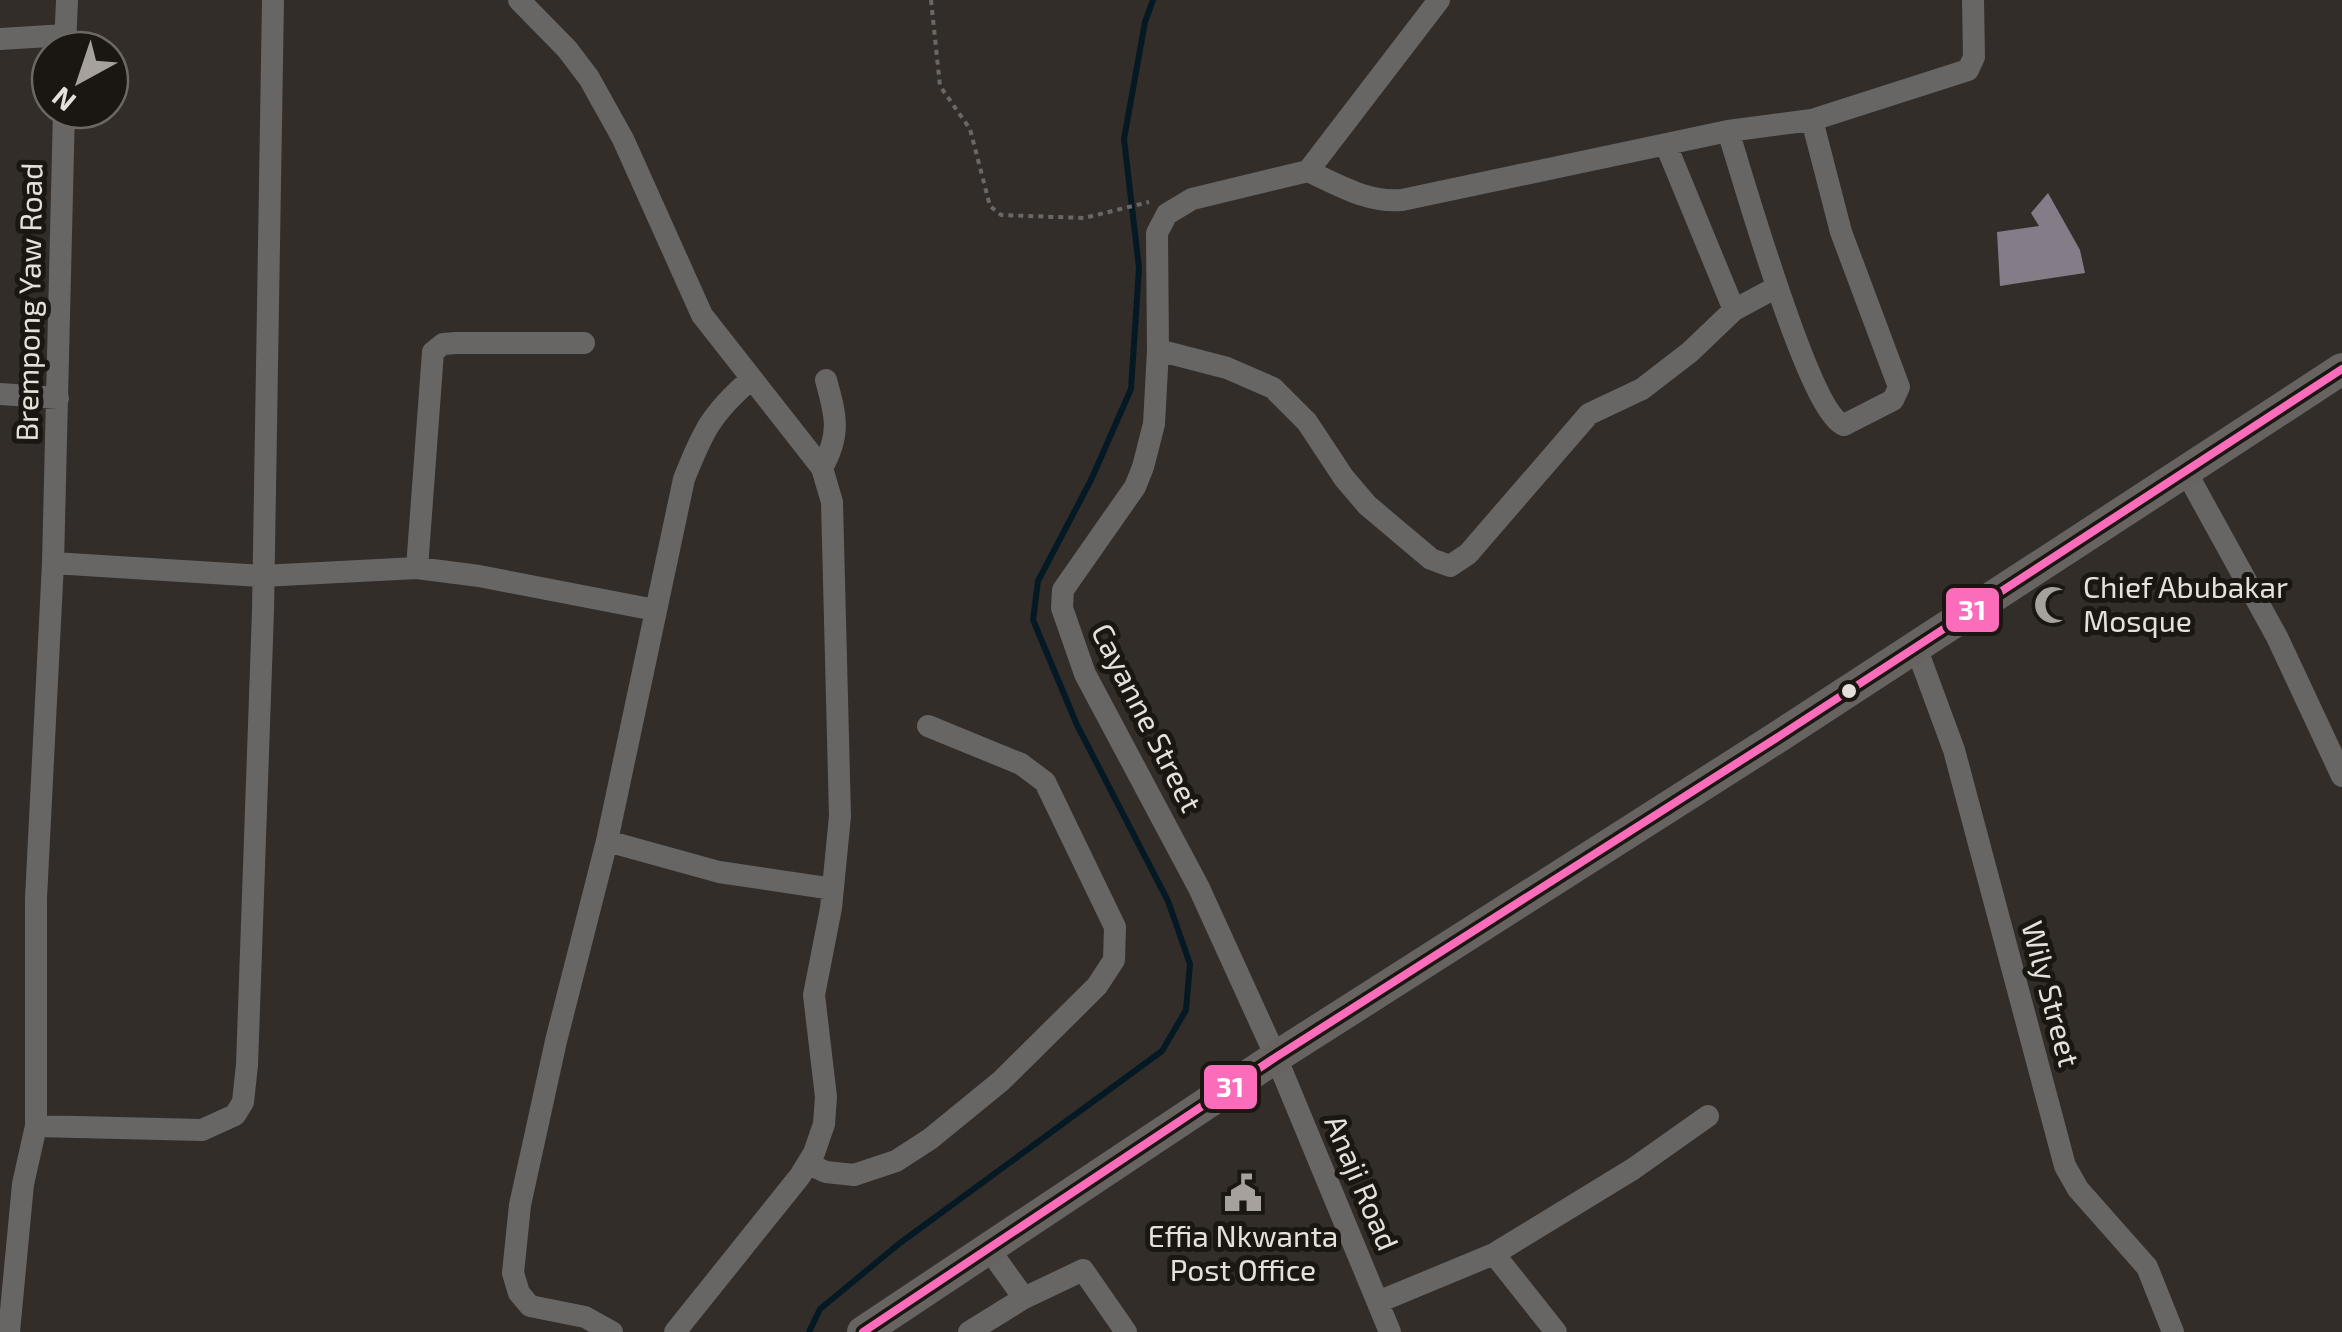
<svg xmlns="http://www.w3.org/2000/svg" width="2342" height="1332" font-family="'Exo 2',sans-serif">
<rect width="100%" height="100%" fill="#322d29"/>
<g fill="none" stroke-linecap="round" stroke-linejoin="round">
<path stroke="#051924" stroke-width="6" d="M 809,1332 L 820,1309 L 900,1243 L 1162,1051 L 1186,1010 L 1190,964 L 1168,901 L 1077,725 L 1033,620 L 1038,581 L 1091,480 L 1131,389 L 1139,268 L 1124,139 L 1145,22 L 1153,0"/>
</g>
<path fill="#847d88" d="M 2048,193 L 2080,250 L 2085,273 L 2000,286 L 1997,232 L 2039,226 L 2031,213 Z"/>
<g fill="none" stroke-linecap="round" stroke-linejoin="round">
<path stroke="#6a6866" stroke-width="4" stroke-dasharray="5 5" stroke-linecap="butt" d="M 931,0 L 940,86 L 970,129 L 990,206 L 1001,215 L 1084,218 L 1149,202"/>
<path stroke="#686565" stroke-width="22" d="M 519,0 L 567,49 L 589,78 L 623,139 L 702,315 L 822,468 L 832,502 L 840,816 L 831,908 L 814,995 L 826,1097 L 824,1124 L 814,1153 L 800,1176 L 675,1332
M 0,39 L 65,35
M 65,46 L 67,0
M 1728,131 C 1743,177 1809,413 1844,425 L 1893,400 L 1899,387 L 1841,232 L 1812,120
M 1666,145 L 1734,310 L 1777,287
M 1308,171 C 1338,185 1368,203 1402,200 L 1728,131 L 1812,120 L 1968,70 L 1974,57 L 1973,0
M 1158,350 L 1227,368 L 1273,388 L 1307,422 L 1344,478 L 1367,505 L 1431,559 L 1450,566 L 1468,554 L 1589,414 L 1642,389 L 1690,352 L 1734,310
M 0,394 L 58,398
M 822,468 C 841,434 836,416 826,380
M 2185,470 L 2277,637 L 2342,776
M 53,563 L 262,576 L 417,568 L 479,576 L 655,610
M 417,568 L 433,352 L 443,344 L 456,343 L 584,343
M 1916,647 L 1954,750 L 2065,1166 L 2078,1189 L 2147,1267 L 2173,1332
M 607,841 L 719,872 L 833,889
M 36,1126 L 202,1130 L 235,1115 L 243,1102 L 247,1065 L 263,611 L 273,0
M 808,1164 L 826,1172 L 854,1175 L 896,1161 L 930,1139 L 1001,1081 L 1097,986 L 1114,960 L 1115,927 L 1045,782 L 1021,764 L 928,726
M 988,1248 L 1024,1298 L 1083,1270 L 1126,1332
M 1494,1254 L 1556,1332
M 1378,1302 L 1494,1254 L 1633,1169 L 1708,1116
M 9,1332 L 23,1184 L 36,1126 L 36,898 L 53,563 L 64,110
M 612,1332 L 585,1317 L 530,1306 L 519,1293 L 513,1273 L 520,1205 L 556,1041 L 607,841 L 684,479 C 703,431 711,414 751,379
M 969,1332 L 1024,1298
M 1390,1332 L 1276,1057 L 1199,888 L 1085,674 L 1062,608 L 1063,590 L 1135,487 L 1143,467 L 1154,424 L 1158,350 L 1157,233 L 1167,214 L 1192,199 L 1308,171 L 1439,0"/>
<path stroke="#666360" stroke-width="32" d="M 863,1332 L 1276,1057 L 1781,735 L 2342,369"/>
<g stroke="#1a1612" stroke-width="15">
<path id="bus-1" d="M 863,1332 L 1276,1057 L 1781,735 L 2342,369"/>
</g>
<use href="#bus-1" stroke="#fb6dba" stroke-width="8"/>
</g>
<defs>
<g id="mosque-bare" transform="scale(3)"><path d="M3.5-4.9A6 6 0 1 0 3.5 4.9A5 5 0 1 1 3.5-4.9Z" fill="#a7a19d" stroke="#1a1612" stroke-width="2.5" paint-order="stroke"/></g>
<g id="civic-bare" transform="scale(3)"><path d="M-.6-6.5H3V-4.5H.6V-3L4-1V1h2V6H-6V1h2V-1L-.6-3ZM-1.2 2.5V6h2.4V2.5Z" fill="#a7a19d" stroke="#1a1612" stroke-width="2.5" paint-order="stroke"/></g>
</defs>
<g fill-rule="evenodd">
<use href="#mosque-bare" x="2053" y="605"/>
<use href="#civic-bare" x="1243" y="1193"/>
</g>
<circle fill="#e6e0db" stroke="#1a1612" stroke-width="4" cx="1849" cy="691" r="9"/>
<g text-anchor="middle" stroke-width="10" stroke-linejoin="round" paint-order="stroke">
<g font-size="30" fill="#e6e0db" stroke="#1a1612">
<text transform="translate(30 302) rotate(-89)" y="10">Brempong Yaw Road</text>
<text transform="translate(1146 718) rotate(63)" y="10">Cayanne Street</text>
<text transform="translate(2050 994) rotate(75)" y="10">Wily Street</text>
<text transform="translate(1361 1183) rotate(67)" y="10">Anaji Road</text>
</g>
<g font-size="30" fill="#e6e0db" stroke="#1a1612" text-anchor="start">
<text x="2083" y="598">Chief Abubakar<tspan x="2083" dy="34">Mosque</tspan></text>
<text x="1243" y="1247" text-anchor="middle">Effia Nkwanta<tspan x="1243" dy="34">Post Office</tspan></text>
</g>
</g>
<g stroke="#1a1612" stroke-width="4">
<rect x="1944" y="586" width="57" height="48" rx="10" fill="#fb6dba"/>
<rect x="1202" y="1063" width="57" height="48" rx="10" fill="#fb6dba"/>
</g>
<g font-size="28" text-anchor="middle" font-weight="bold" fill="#fff">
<text x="1972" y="620">31</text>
<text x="1230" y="1097">31</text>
</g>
<g transform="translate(80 80) rotate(220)"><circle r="48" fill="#1a1612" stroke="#6c6762" stroke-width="2.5"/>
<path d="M0-8L18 38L0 25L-18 38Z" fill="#a7a19d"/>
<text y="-15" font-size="28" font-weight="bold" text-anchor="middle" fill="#e6e0db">N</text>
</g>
</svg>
